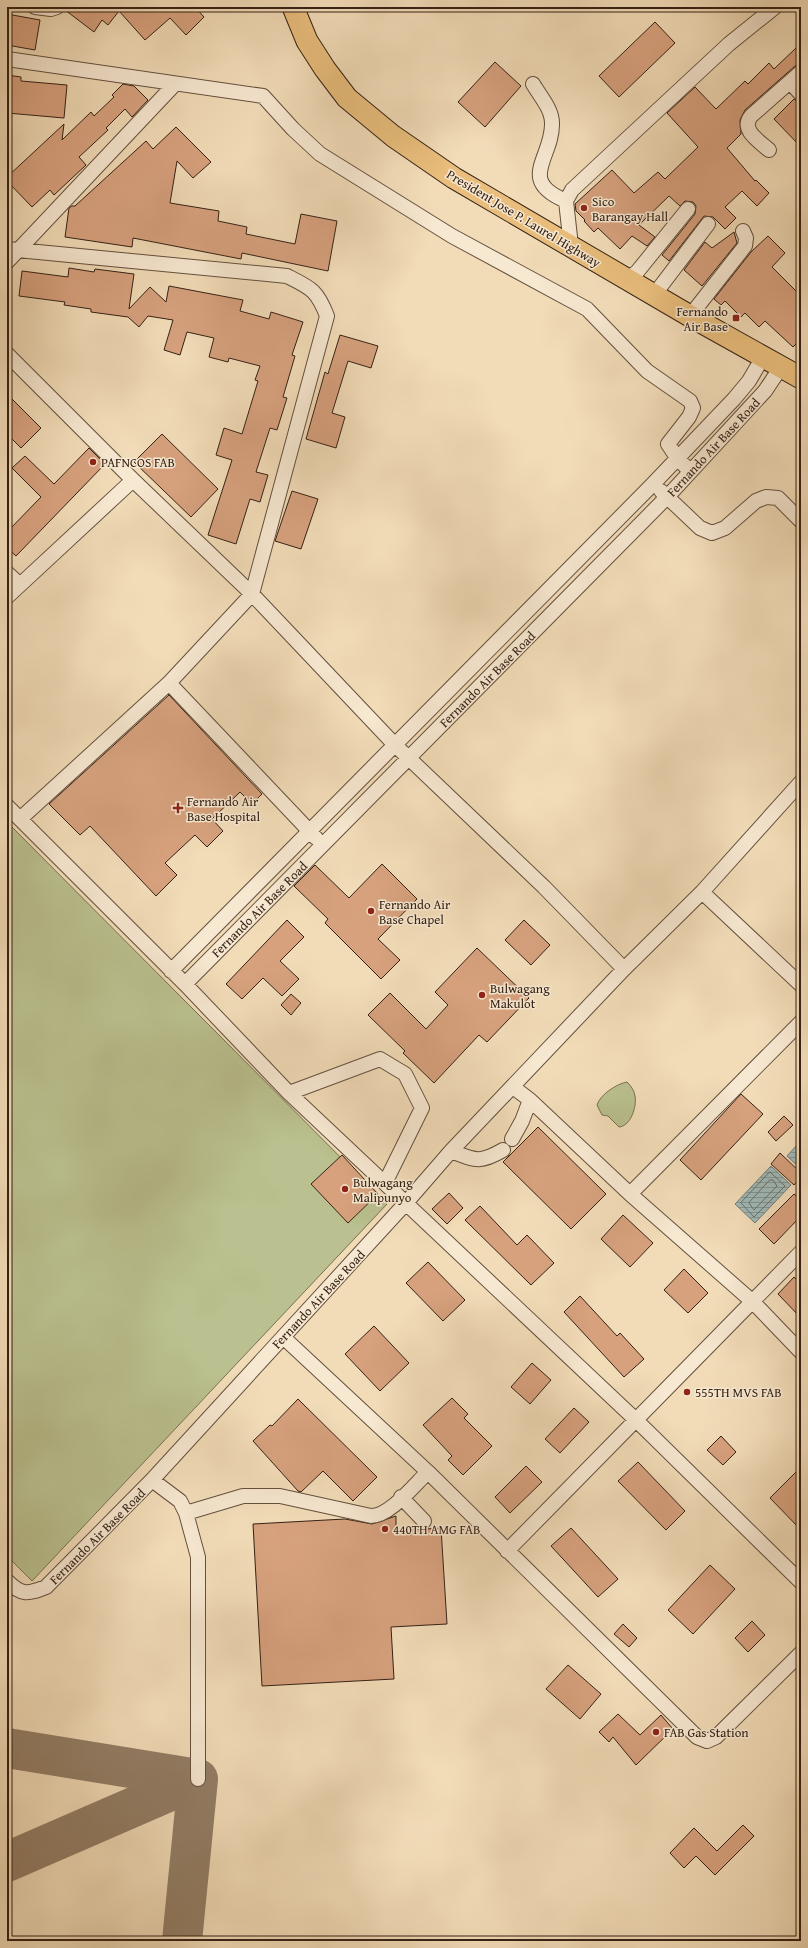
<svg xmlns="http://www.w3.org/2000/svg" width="808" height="1948" font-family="'Gentium Book Plus',serif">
<defs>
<pattern id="water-rules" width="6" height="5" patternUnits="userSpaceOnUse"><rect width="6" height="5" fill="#9fb9b9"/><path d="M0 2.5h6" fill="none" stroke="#829695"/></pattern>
</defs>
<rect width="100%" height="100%" fill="#f2dcb8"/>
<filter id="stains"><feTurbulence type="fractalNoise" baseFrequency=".005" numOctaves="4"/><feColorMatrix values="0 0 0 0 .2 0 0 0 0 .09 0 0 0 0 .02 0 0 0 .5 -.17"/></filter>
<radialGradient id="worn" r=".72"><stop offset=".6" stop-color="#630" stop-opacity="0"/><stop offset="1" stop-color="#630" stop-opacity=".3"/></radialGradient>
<path fill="#bac08f" stroke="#777052" d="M 7,822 L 387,1204 L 32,1581 L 7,1556 Z
M 627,1082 C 631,1086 634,1090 635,1096 C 637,1106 631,1126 619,1127 L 608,1116 L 602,1115 L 597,1105 C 600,1095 616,1084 627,1082 Z"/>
<path fill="url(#water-rules)" stroke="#747c77" d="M 797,1145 L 801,1149 L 801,1169 L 787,1156 Z
M 771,1166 L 791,1185 L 755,1223 L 735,1204 Z"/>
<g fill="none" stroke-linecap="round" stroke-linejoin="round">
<path stroke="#6a6d67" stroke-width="1" d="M 770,1172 L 785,1186 L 754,1217 L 741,1203 Z
M 770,1180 L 773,1180 L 777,1186 L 754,1210 L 749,1203 Z"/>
<path stroke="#937e66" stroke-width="40" d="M 7,1748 L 198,1779
M 7,1862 L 198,1779 L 182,1941"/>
</g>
<path fill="#d7a17e" stroke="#342115" d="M 65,7 L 195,7 L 204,17 L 186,35 L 170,18 L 145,40 L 119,11 L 108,25 L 102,20 L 94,32 L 65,10 Z
M 7,14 L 40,20 L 35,50 L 7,45 Z
M 655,22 L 675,43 L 619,97 L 599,76 Z
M 796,48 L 801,54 L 801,64 L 795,66 L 745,110 L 740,120 L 741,134 L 727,148 L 755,181 L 756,180 L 769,193 L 757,206 L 742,191 L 725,207 L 736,218 L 725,229 L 713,217 L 704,216 L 669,261 L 662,255 L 695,214 L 696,206 L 693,202 L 685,201 L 680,206 L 669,196 L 639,225 L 655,237 L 647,246 L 632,236 L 620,249 L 598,228 L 594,232 L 584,221 L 585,220 L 576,211 L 575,204 L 612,170 L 634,193 L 658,172 L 665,179 L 698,147 L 667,113 L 695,87 L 716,109 L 745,81 L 748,84 L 769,63 L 774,69 Z
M 495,62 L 521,86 L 485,127 L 458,102 Z
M 7,75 L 21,77 L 21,81 L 67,85 L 64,118 L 7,113 Z
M 123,84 L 134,86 L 148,100 L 132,117 L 125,109 L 106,128 L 108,130 L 79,157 L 86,165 L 54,195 L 50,190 L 32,207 L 7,181 L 7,177 L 64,124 L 62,140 L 91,112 L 94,116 L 114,97 L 112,95 Z
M 794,99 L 801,104 L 801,147 L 774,119 Z
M 176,127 L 211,162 L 193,178 L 177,161 L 170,203 L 219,211 L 218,221 L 247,227 L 246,234 L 295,244 L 301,214 L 337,221 L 328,271 L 242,253 L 241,259 L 133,238 L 132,247 L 65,237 L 69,208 L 72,206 L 75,206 L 146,141 L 153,149 Z
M 734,232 L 737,243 L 702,286 L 684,270 L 705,242 L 712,248 Z
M 768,236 L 785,253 L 772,267 L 801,296 L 801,339 L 793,347 L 765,321 L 759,327 L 745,313 L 741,317 L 725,301 L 721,305 L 714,299 L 751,252 Z
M 69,268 L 94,272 L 95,269 L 134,274 L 129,309 L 150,287 L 166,302 L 169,286 L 243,300 L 240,311 L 269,319 L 271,312 L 303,322 L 292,355 L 295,356 L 283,397 L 287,398 L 277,430 L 270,428 L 256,472 L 268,475 L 260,502 L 250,499 L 236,544 L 208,535 L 232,460 L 216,455 L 224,428 L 242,434 L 258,381 L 255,380 L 260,366 L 229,358 L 228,362 L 209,357 L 214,338 L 187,332 L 180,355 L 164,350 L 173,320 L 148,316 L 139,327 L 128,317 L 91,312 L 91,309 L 64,305 L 65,302 L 19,296 L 22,271 L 68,277 Z
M 340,335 L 378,346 L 371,368 L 348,361 L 332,413 L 345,417 L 336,448 L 306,439 L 325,372 L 328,374 Z
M 7,394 L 41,428 L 21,448 L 7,434 Z
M 162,434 L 218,489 L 191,517 L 134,462 Z
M 89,448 L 105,464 L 16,556 L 7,548 L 7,532 L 41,497 L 12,468 L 25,456 L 54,484 Z
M 292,491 L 318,499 L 301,549 L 275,541 Z
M 169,695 L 262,794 L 252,804 L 240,792 L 212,819 L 223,831 L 207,847 L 195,835 L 165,863 L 177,875 L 156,896 L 90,826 L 80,835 L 49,804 Z
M 382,864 L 417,899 L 378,939 L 400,960 L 381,979 L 325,923 L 328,919 L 294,886 L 315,865 L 349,898 Z
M 287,920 L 304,937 L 280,961 L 299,979 L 282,996 L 263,978 L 242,999 L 226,984 Z
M 524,920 L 550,945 L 531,965 L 505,940 Z
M 477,948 L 529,998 L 487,1042 L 479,1035 L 434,1083 L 403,1053 L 405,1051 L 368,1015 L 390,993 L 426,1029 L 448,1005 L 435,992 Z
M 291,994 L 301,1003 L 291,1015 L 281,1005 Z
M 741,1094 L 763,1114 L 701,1180 L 680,1160 Z
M 784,1116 L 793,1125 L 776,1141 L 768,1132 Z
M 538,1127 L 606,1194 L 571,1229 L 503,1162 Z
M 780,1153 L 801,1173 L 801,1177 L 794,1185 L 771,1164 Z
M 342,1155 L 378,1194 L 348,1223 L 311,1184 Z
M 449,1193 L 463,1208 L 447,1224 L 432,1209 Z
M 794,1194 L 801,1200 L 801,1216 L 774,1244 L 759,1229 Z
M 480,1206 L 517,1245 L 527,1235 L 554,1263 L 531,1285 L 465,1220 Z
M 623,1215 L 653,1243 L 630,1267 L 601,1239 Z
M 428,1262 L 465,1300 L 443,1321 L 406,1283 Z
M 684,1269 L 708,1293 L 688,1313 L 664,1290 Z
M 794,1277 L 801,1284 L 801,1318 L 778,1294 Z
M 580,1296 L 617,1336 L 620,1333 L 644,1359 L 624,1377 L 564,1312 Z
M 374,1326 L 409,1363 L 380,1391 L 345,1354 Z
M 532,1363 L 551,1380 L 530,1404 L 511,1387 Z
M 452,1398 L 468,1414 L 464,1418 L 492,1446 L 463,1475 L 448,1460 L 452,1456 L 423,1425 Z
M 298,1399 L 377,1477 L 353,1501 L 323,1471 L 301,1492 L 298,1491 L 253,1441 L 270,1425 L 272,1426 Z
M 574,1408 L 589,1422 L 560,1453 L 545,1439 Z
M 721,1436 L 736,1452 L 723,1465 L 707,1450 Z
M 638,1462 L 685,1511 L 666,1530 L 618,1481 Z
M 526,1466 L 542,1482 L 510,1513 L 495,1497 Z
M 801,1467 L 801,1530 L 770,1498 Z
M 396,1516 L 396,1531 L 441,1528 L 447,1624 L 391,1627 L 394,1679 L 262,1686 L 253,1524 L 345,1519 L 372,1524 Z
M 571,1528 L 618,1579 L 598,1597 L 551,1546 Z
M 710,1565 L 735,1589 L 693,1634 L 668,1610 Z
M 752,1621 L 765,1635 L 748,1652 L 735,1638 Z
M 623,1624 L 637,1638 L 629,1647 L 614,1634 Z
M 568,1665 L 601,1694 L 580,1719 L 546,1689 Z
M 618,1714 L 640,1735 L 661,1715 L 673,1729 L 636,1765 L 613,1737 L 609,1742 L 599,1732 Z
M 743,1825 L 754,1836 L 715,1875 L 696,1856 L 684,1868 L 670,1853 L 694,1828 L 717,1851 Z"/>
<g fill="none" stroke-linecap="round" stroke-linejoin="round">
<g stroke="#64503e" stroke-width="16">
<path id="minor" d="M 35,7 L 51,9 L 57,7
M 7,59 L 263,96 L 293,129 L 320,154 L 452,236 L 587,309 L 647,371 L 690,401 L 693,408 L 689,417 L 668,444 L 678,459 L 690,471
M 790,82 L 801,94
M 533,84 C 540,96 552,109 552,123 C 553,158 516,180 566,201
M 769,150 C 759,141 740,130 751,116 L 801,72
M 571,246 L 566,201 L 572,190 L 729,44 L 775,7
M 7,249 L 287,276 C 311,288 317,290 327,316 L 252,594 L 169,683 L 20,819
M 7,262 L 175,84
M 627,279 L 637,272 L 688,209
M 654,295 L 708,224
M 690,316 L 745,246 L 746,238 L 743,231
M 7,354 L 133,480 L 252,594 L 395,745 L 544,887 L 624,969
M 661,491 L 700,528 L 712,533 L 725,528 L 756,501 L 766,497 L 778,498 L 801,521
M 7,573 L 19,584
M 7,597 L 133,480
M 169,683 L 316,838
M 7,806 L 185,984 L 289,1093 L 637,1421 L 801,1582
M 702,892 L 801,985
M 171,971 L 652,485 L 734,399 L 749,381 L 763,357
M 185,984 L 668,496 L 765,391 L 781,367
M 513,1087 L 530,1100 L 630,1194 L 753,1302 L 801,1352
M 289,1093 L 380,1059 L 405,1074 L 422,1108 L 385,1183
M 512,1139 L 522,1121 L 530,1100
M 451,1151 C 475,1160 479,1164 503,1150
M 630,1194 L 801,1022
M 283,1337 L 428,1472 L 697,1737 L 707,1741 L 716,1737 L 801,1653
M 152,1480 L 180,1501 L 186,1513 L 198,1557 L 198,1779
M 401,1497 L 424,1521
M 186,1513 L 243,1496 L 280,1496 L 371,1516 C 390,1516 414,1485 428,1472
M 507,1551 L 801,1252
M 7,1581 C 22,1596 28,1594 46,1587 L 152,1480 L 405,1204 L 451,1151 L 624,969 L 702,892 L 801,782"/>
</g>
<g stroke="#342115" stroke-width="23">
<path id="highway" d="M 293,7 L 307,41 L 325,69 L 347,98 L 393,136 L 454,178 L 690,316 L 801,378"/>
</g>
<use href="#minor" stroke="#f7e8d1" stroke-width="14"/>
<use href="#highway" stroke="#e9be7c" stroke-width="21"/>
</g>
<g fill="#8f2418" stroke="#f7e8d1" stroke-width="1.5">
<circle cx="584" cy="208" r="4"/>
<rect x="732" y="314" width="8" height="8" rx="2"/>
<circle cx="93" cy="462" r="4"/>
<path d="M176 802h4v4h4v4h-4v4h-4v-4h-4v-4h4z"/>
<circle cx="371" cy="911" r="4"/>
<circle cx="482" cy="995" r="4"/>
<circle cx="345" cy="1189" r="4"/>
<circle cx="687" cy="1392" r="4"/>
<circle cx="385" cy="1529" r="4"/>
<circle cx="656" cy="1732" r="4"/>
</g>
<g text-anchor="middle" stroke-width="3" stroke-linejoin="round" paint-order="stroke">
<g font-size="13" fill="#342115" stroke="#f7e8d1" text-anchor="start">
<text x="592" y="206">Sico<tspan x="592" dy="15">Barangay Hall</tspan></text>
<text x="728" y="316" text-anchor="end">Fernando<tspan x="728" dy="15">Air Base</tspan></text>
<text x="101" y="467">PAFNCOS FAB</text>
<text x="187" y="806">Fernando Air<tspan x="187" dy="15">Base Hospital</tspan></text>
<text x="379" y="909">Fernando Air<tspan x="379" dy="15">Base Chapel</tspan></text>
<text x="490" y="993">Bulwagang<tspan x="490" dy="15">Makulot</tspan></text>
<text x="353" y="1187">Bulwagang<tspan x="353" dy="15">Malipunyo</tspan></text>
<text x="695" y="1397">555TH MVS FAB</text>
<text x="393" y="1534">440TH AMG FAB</text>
<text x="664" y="1737">FAB Gas Station</text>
</g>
<g font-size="13" fill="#342115" stroke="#f7e8d1">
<text transform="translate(524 218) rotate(31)" y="5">President Jose P. Laurel Highway</text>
<text transform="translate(713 447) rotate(-47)" y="5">Fernando Air Base Road</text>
<text transform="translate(487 679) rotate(-45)" y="5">Fernando Air Base Road</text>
<text transform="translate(259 909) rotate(-45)" y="5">Fernando Air Base Road</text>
<text transform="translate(318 1299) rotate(-47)" y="5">Fernando Air Base Road</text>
<text transform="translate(97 1536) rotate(-45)" y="5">Fernando Air Base Road</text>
</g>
</g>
<rect width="808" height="1948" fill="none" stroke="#f2dcb8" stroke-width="24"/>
<rect x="8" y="8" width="792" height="1932" fill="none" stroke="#342115" stroke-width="2"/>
<rect x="12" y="12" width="784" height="1924" fill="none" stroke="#342115"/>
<rect width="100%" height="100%" filter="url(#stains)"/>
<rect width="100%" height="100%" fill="url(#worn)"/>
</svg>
